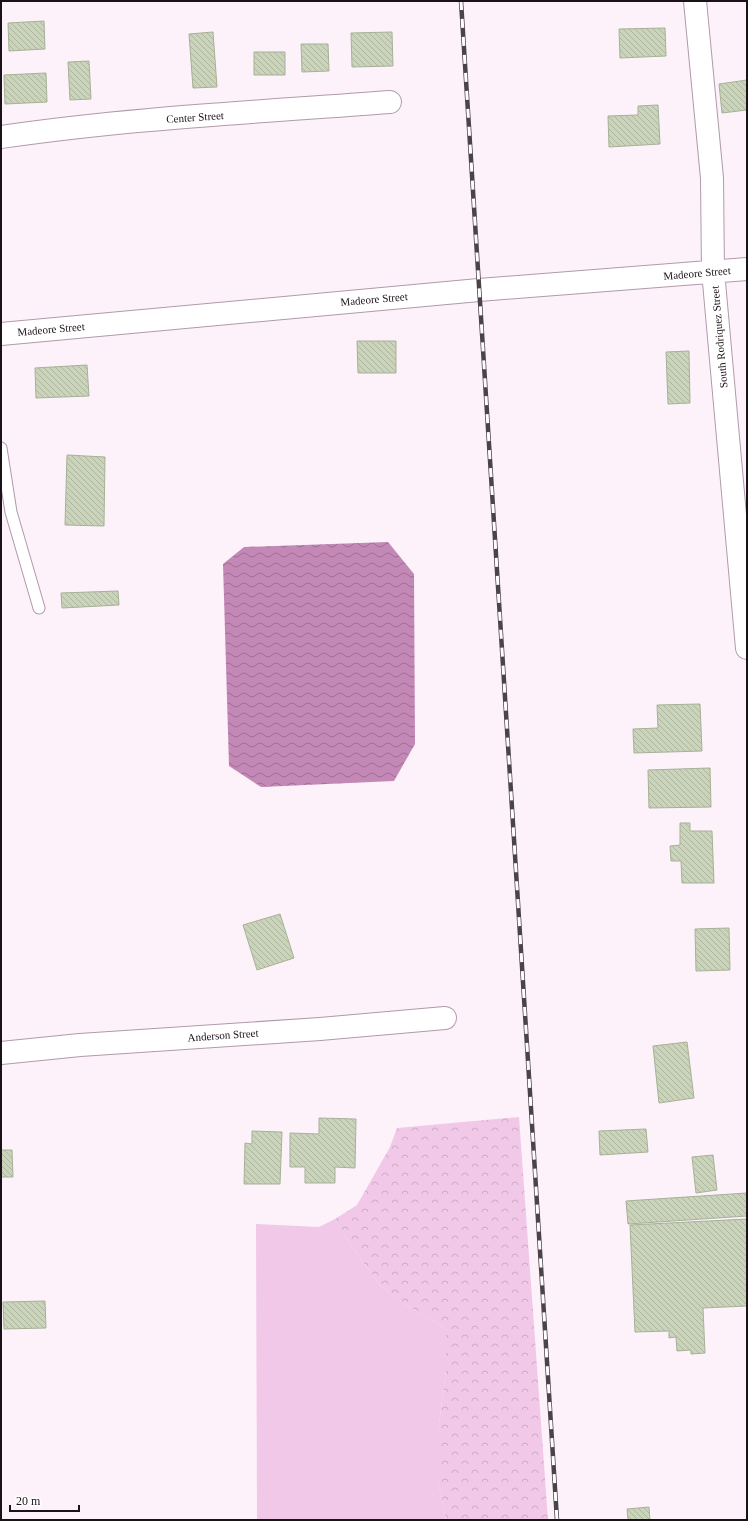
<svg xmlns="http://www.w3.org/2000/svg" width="748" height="1521" font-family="Georgia,serif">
<defs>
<pattern id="forest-crowns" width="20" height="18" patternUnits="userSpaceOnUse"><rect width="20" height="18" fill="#f1c8e7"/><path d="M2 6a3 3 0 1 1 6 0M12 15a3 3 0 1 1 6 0" fill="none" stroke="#ceabc6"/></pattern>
<pattern id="water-waves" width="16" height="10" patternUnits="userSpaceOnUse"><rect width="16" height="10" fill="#c488b7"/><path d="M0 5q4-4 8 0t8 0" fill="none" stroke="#9e6e94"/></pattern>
<pattern id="building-back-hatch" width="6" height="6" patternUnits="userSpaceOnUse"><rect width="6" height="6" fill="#cad4ba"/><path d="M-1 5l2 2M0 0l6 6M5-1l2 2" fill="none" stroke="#adb59f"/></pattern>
</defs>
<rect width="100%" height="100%" fill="#fdf2fa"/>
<path fill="#f1c8e7" d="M 335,1219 L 352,1247 L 380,1285 L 405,1304 L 446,1329 L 446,1371 L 438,1431 L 438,1481 L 446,1520 L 257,1520 L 256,1224 L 319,1227 Z"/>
<path fill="url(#forest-crowns)" d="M 519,1117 L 548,1520 L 446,1520 L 438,1481 L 438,1431 L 446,1371 L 446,1329 L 405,1304 L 380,1285 L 352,1247 L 335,1219 L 357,1205 L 390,1147 L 397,1128 Z"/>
<path fill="url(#water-waves)" d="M 388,542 L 414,574 L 415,744 L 394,781 L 261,787 L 229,766 L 223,564 L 244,547 Z"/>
<path fill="url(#building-back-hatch)" stroke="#a7b197" d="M 44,21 L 45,49 L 9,51 L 8,23 Z
M 665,28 L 666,56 L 620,58 L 619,29 Z
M 213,32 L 217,87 L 193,88 L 189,34 Z
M 392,32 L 393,66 L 352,67 L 351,33 Z
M 301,44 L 328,44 L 329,71 L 302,72 Z
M 254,52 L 285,52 L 285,75 L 254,75 Z
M 89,61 L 91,99 L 70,100 L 68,62 Z
M 46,73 L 47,102 L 5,104 L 4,75 Z
M 747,80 L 747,110 L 722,113 L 719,84 Z
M 658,105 L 660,144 L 609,147 L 608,116 L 638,115 L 638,106 Z
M 357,341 L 396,341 L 396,373 L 358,373 Z
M 689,351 L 690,403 L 668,404 L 666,352 Z
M 87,365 L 89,396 L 36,398 L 35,368 Z
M 67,455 L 105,457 L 104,526 L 65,525 Z
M 118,591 L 119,605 L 62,608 L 61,593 Z
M 700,704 L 702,751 L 634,753 L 633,729 L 658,728 L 657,705 Z
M 710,768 L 711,807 L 649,808 L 648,770 Z
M 680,823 L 690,823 L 690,831 L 712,831 L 714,883 L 682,883 L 681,861 L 671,861 L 670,846 L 680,845 Z
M 280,914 L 294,958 L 257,970 L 243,925 Z
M 729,928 L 730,970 L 696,971 L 695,929 Z
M 687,1042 L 694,1098 L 659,1103 L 653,1046 Z
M 319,1118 L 356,1119 L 355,1168 L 335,1167 L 335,1183 L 305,1183 L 305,1167 L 290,1167 L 290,1133 L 319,1134 Z
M 646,1129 L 648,1152 L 600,1155 L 599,1131 Z
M 252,1131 L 282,1132 L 280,1184 L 244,1184 L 245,1143 L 252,1144 Z
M 1,1150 L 12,1150 L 13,1177 L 1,1177 Z
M 713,1155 L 717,1190 L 696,1193 L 692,1157 Z
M 747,1193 L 747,1216 L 628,1224 L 626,1201 Z
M 747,1219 L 747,1306 L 703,1308 L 705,1353 L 691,1354 L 691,1350 L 677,1351 L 676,1337 L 669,1338 L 669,1331 L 635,1332 L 630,1225 Z
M 45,1301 L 46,1328 L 4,1329 L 3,1302 Z
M 649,1507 L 650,1520 L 628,1520 L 627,1509 Z"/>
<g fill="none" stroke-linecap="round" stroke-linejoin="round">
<g stroke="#b199ab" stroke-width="13">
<path id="lane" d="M 1,448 L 11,512 L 39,608"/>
</g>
<g stroke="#b199ab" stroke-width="24">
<path id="street" d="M 695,1 L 712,178 L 713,271 L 747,648
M 1,137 C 130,118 260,112 390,102
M 1,334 L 479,290 L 747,269
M 1,1053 L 80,1045 L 320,1029 L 445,1018"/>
</g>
<use href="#lane" stroke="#fff" stroke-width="11"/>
<use href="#street" stroke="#fff" stroke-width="22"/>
<g stroke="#4c434a" stroke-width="4.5">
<path id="rail" d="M 461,1 L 557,1520"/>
</g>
<use href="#rail" stroke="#fff" stroke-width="3" stroke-dasharray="9" stroke-linecap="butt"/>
</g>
<g text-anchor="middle" stroke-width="3" stroke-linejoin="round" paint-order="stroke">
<g font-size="11" fill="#1b1219" stroke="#fff">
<text transform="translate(195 117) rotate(-4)" y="4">Center Street</text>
<text transform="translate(697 273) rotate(-5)" y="4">Madeore Street</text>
<text transform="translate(374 299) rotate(-5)" y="4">Madeore Street</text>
<text transform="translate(51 329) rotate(-5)" y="4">Madeore Street</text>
<text transform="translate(719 337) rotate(-95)" y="4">South Rodriquez Street</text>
<text transform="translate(223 1035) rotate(-4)" y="4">Anderson Street</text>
</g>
</g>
<rect width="748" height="1521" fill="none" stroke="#1b1219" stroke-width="4"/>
<path d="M10 1505v6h69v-6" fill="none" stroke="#1b1219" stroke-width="2"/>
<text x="16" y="1505" font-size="12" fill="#1b1219" stroke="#ffffff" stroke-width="3" paint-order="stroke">20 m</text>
</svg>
